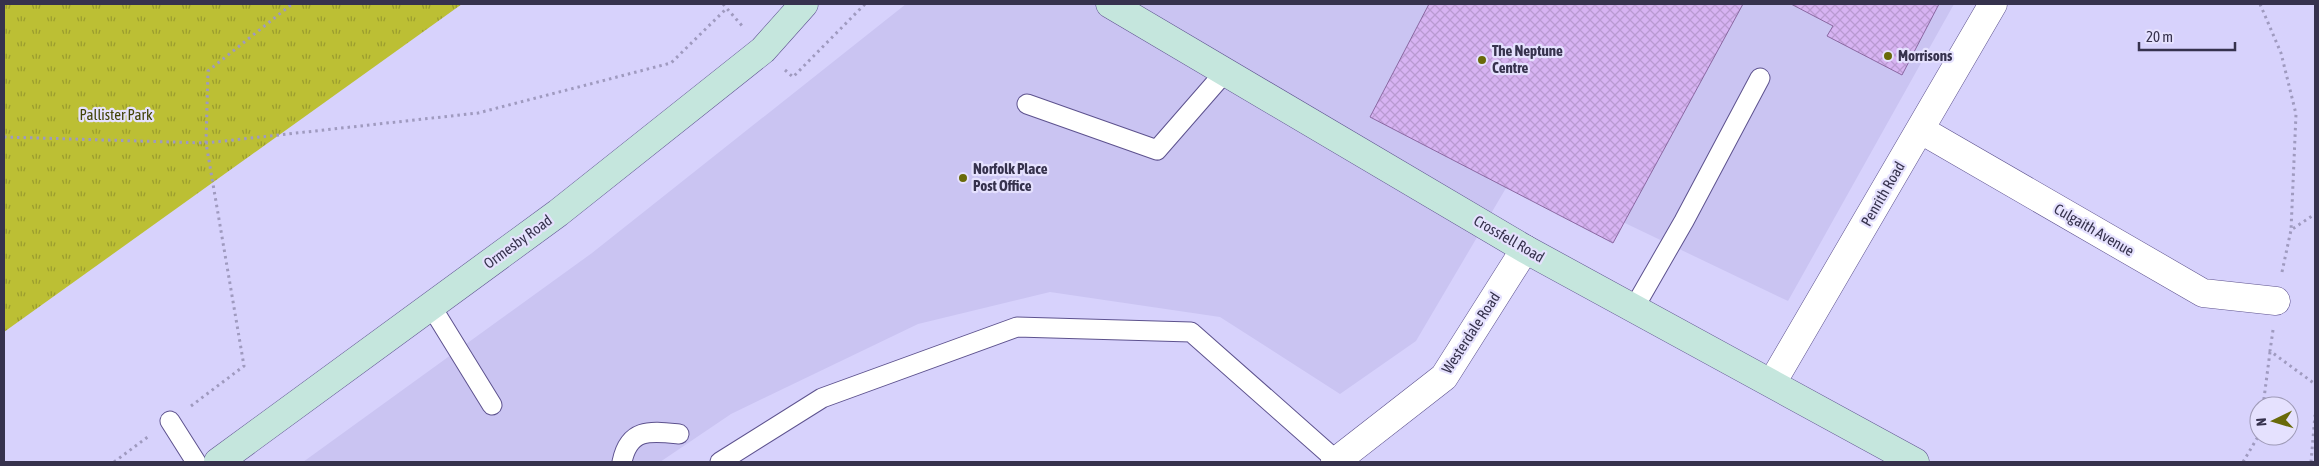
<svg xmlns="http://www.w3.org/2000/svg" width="2319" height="466" font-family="'Asap Condensed',sans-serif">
<defs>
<pattern id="park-tufts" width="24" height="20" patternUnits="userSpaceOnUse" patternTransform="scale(1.25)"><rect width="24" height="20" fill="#bcbf34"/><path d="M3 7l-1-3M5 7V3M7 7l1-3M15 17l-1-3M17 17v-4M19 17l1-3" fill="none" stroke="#9a9c2e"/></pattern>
<pattern id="building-cross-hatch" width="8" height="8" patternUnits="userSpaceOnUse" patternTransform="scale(1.25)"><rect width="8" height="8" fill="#d7b3f2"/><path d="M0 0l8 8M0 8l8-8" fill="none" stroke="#b99ad1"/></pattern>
</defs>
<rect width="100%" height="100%" fill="#d7d2fc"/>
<path fill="#cac4f2" d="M 906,4 L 1954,4 L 1788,301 L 1516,171 L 1416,341 L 1340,394 L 1220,317 L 1050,292 L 918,324 L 731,414 L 660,462 L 303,462 L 592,253 Z"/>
<path fill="url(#park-tufts)" d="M 4,4 L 462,4 L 4,332 Z"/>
<path fill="url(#building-cross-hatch)" stroke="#8a68a2" d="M 1429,4 L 1743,4 L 1613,243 L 1370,117 Z
M 1791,4 L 1939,4 L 1902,75 L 1827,36 L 1833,26 Z"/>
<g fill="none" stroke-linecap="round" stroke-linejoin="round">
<g stroke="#5d528e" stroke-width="21">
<path id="lane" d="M 1027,104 L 1157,150 L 1225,72
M 431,306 L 492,405
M 1634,308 L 1684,221 L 1760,78
M 170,421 L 196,462
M 622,462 C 629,428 650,431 679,434
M 720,462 L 822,398 L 1017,327 L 1191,332 L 1337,461"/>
</g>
<g stroke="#5d528e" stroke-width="29">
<path id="street" d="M 1921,130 L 2203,293 L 2276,301
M 1772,383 L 1993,4
M 1335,462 L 1444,377 L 1525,249"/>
</g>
<g stroke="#5d528e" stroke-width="29">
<path id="secondary" d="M 1110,4 L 1525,249 L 1915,462
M 218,462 L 558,213 L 763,50 L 804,4"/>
</g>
<path stroke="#9f9abf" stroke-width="3" stroke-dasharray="2.5 4" stroke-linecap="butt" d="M 723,4 L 744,28
M 2260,4 L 2281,53 L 2296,114 L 2291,230
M 785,70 L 793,77 L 865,4
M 4,137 L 206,143 L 478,113 L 671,63 L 727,8
M 2282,272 L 2291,230 L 2315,214
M 2273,330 L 2270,351 L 2315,384
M 191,406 L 244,366 L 206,143 L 208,71 L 292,4
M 2263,406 L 2270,352
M 114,462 L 149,436
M 2243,462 L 2259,435
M 2311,462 L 2315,415"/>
<use href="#lane" stroke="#fff" stroke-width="19"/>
<use href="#street" stroke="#fff" stroke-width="28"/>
<use href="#secondary" stroke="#c5e6dd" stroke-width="28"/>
</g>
<g fill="#696a09" stroke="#e5e1fe" stroke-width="2">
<circle cx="1888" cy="56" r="5"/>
<circle cx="1482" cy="60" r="5"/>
<circle cx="963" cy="178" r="5"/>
</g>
<g text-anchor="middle" stroke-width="4.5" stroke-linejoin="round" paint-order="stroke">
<g font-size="15" font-weight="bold" fill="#36324d" stroke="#e5e1fe" text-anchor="start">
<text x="1492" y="56">The Neptune<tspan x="1492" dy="17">Centre</tspan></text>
<text x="1898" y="61">Morrisons</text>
<text x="973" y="174">Norfolk Place<tspan x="973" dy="17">Post Office</tspan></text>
</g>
<g font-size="15" fill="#414206" stroke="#e5e1fe">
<text x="116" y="120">Pallister Park</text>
</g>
<g font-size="15" fill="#36324d" stroke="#e5e1fe">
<text transform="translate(1883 194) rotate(-60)" y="5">Penrith Road</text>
<text transform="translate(2094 230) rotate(30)" y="5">Culgaith Avenue</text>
<text transform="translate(1509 239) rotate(30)" y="5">Crossfell Road</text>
<text transform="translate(518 242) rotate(-36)" y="5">Ormesby Road</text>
<text transform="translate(1471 333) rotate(-57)" y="5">Westerdale Road</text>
</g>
</g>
<rect width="2319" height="466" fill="none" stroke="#36324d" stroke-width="10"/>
<g transform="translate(2274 421) rotate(265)"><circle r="24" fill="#e5e1fe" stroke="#9f9bb7"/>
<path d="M0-4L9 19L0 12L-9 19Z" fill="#696a09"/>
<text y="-8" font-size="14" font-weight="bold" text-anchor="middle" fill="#36324d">N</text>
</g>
<path d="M2139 42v8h96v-8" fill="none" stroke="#36324d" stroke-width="2.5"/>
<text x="2146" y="42" font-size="15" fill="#36324d" stroke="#e5e1fe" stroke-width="4" paint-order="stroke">20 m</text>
</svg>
